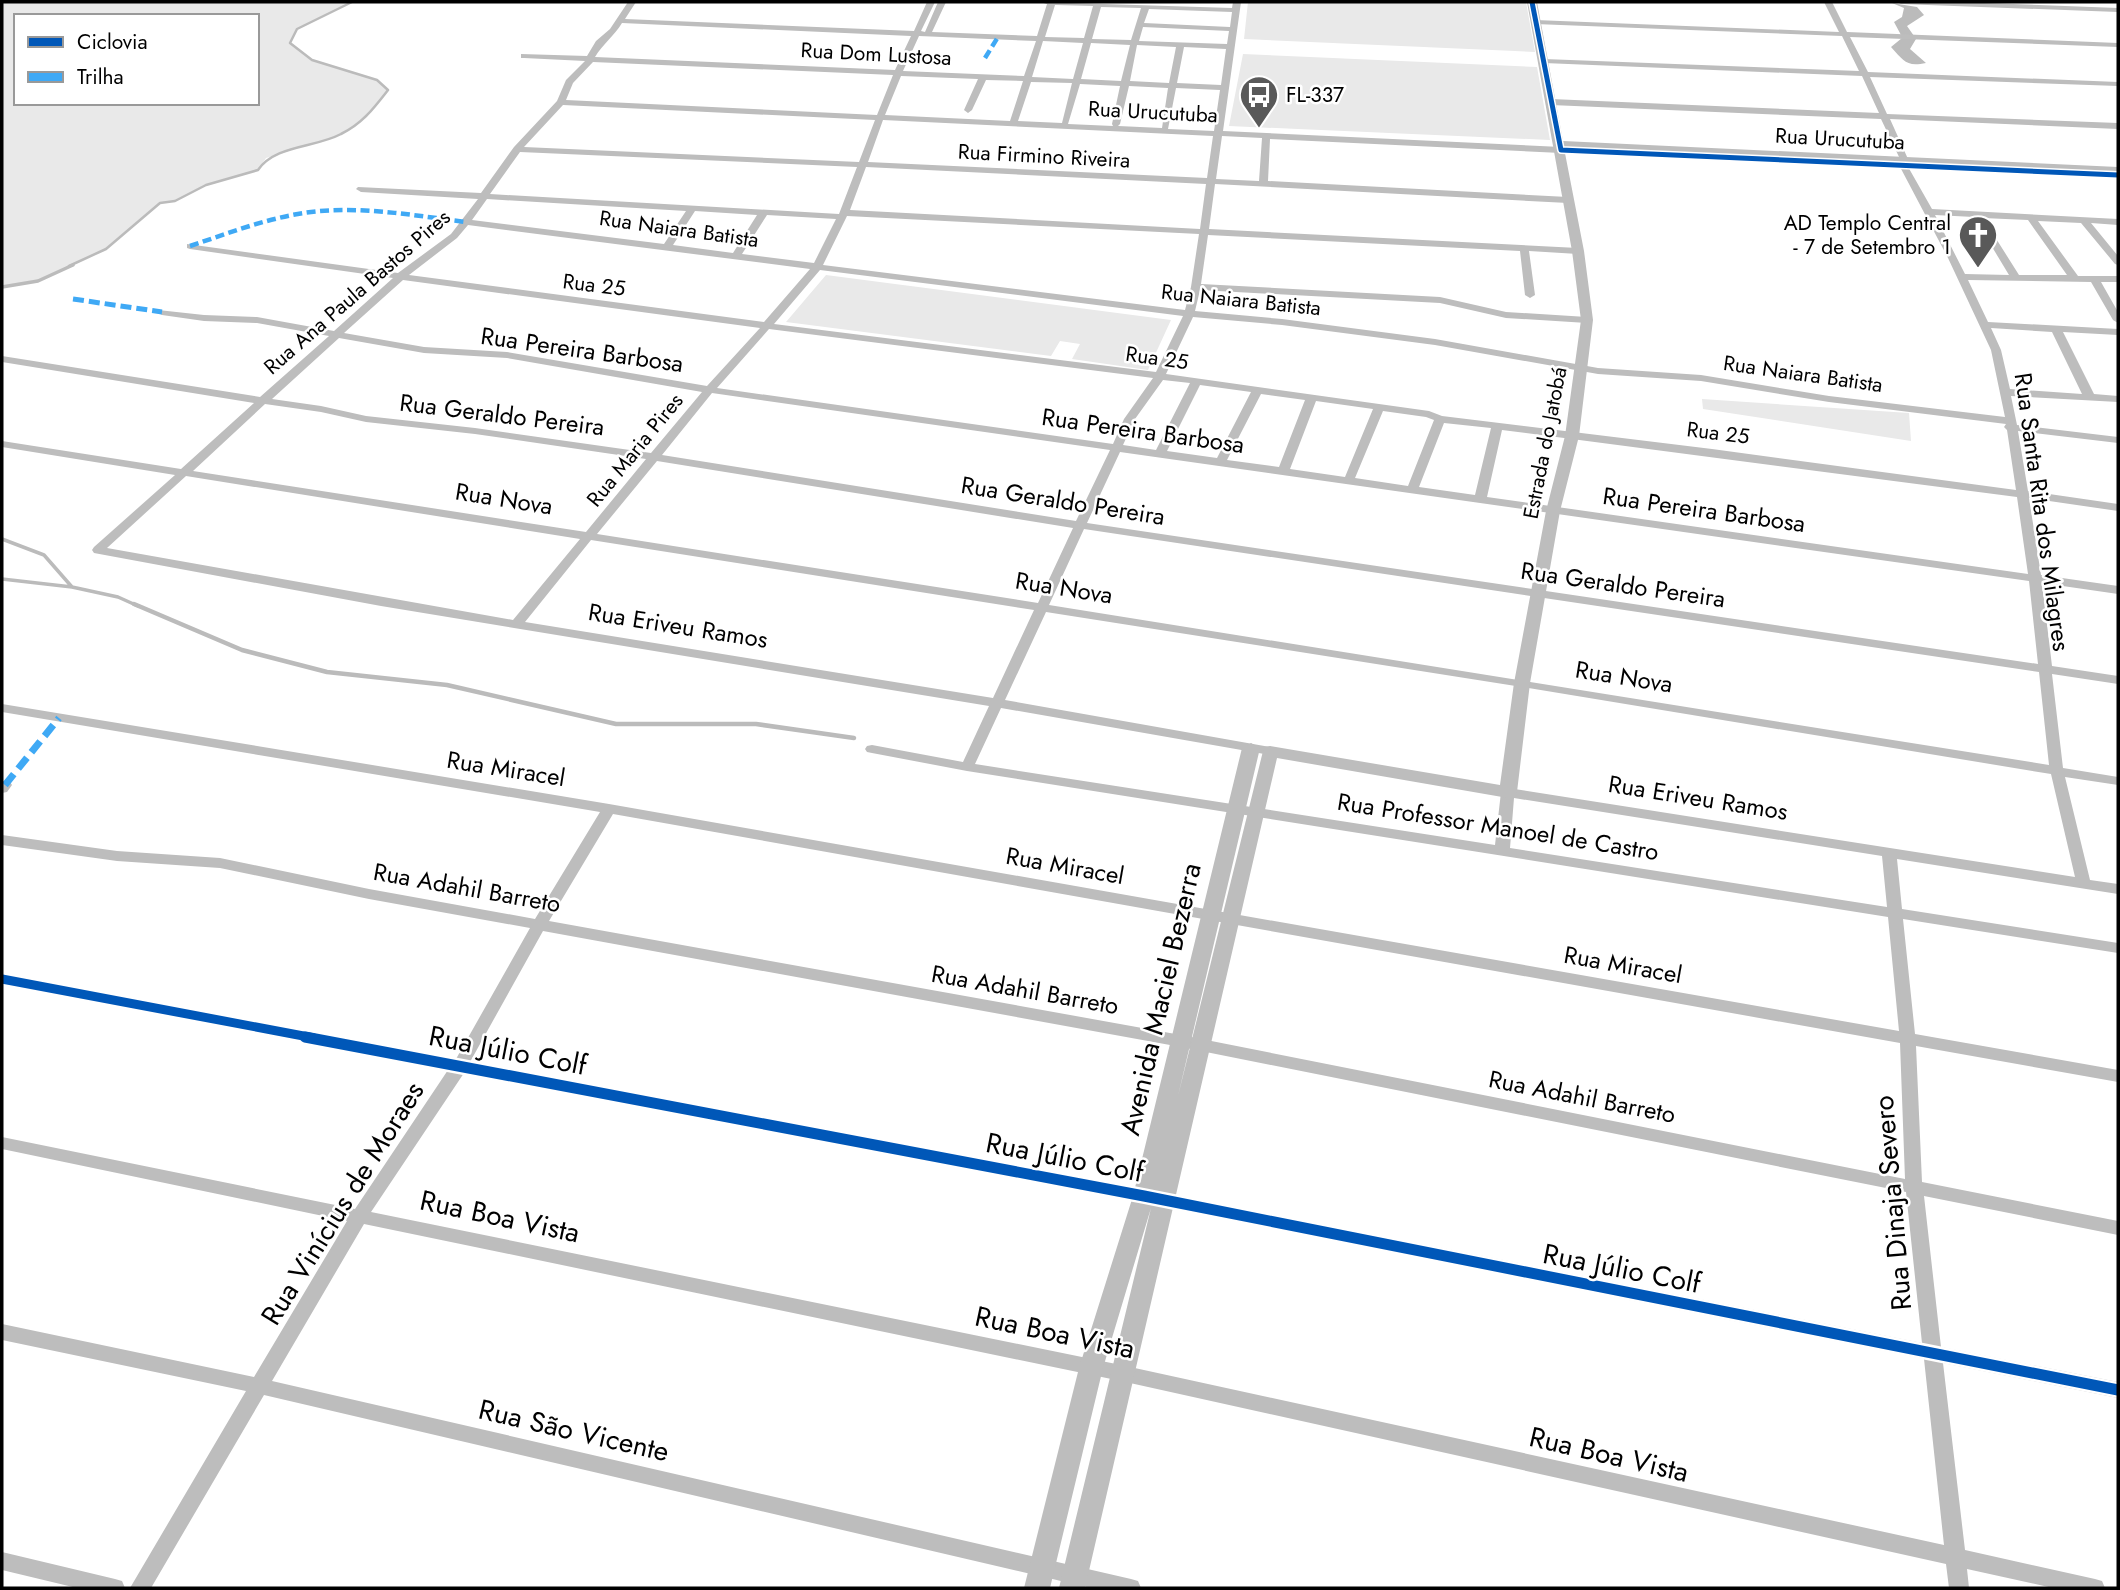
<svg xmlns="http://www.w3.org/2000/svg" width="2120" height="1590" font-family="Jost,sans-serif">
<rect width="100%" height="100%" fill="#fff"/>
<path fill="#e9e9e9" fill-rule="evenodd" d="M 2,2 L 352,2 L 297,29 L 290,43 L 312,60 L 377,80 L 388,90 L 366,118 L 340,135 L 266,158 L 258,170 L 206,185 L 175,201 L 160,203 L 106,249 L 38,281 L 2,287 ZM 16,16 L 257,16 L 257,103 L 16,103 Z
M 1248,2 L 1526,2 L 1535,52 L 1244,39 Z
M 1243,54 L 1537,67 L 1550,140 L 1229,126 Z
M 826,275 L 1171,320 L 1148,370 L 1072,359 L 1080,344 L 1060,341 L 1051,356 L 786,322 Z
M 1702,399 L 1909,413 L 1911,441 L 1703,409 Z"/>
<path fill="#bbb" d="M 1892,3 L 1917,7 L 1924,15 L 1907,26 L 1914,36 L 1901,35 L 1894,22 L 1902,17 L 1904,8 Z
M 1902,38 L 1916,39 L 1910,49 L 1926,63 C 1906,67 1904,61 1891,47 Z"/>
<g fill="none" stroke-linecap="round" stroke-linejoin="round">
<path stroke="#bbb" stroke-width="2.5" d="M 69,266 L 106,249 L 160,203 L 175,201 L 206,185 L 258,170 C 275,145 315,148 341,134 C 362,124 374,108 388,90 L 377,80 L 312,60 L 290,43 L 297,29 L 352,2"/>
<path stroke="#bbb" stroke-width="3.5" d="M 2,287 L 38,281 L 73,265
M 2,539 L 44,555 L 72,587 L 118,597 L 138,606
M 2,579 L 72,587"/>
<path stroke="#bbb" stroke-width="4.5" d="M 134,604 L 242,650 L 327,672 L 447,685 L 616,724 L 756,724 L 854,738"/>
<path fill="#bdbdbd" fill-rule="evenodd" d="M 628,2 L 636,2 L 625,19 L 914,31 L 927,2 L 935,2 L 921,31 L 925,32 L 938,2 L 946,2 L 932,32 L 1037,36 L 1047,4 L 1040,2 L 1232,8 L 1233,2 L 1241,2 L 1223,131 L 1561,147 L 1565,150 L 1561,153 L 1270,139 L 1268,181 L 1568,197 L 1573,200 L 1568,203 L 1215,184 L 1209,229 L 1578,248 L 1583,251 L 1578,254 L 1529,251 L 1535,295 L 1530,298 L 1525,295 L 1520,251 L 1208,235 L 1201,284 L 1440,297 L 1506,312 L 1587,317 L 1592,320 L 1587,323 L 1506,318 L 1440,303 L 1200,290 L 1195,311 L 1282,319 L 1435,339 L 1598,368 L 1701,375 L 1829,396 L 2005,417 L 1991,350 L 1948,258 L 1899,165 L 1900,159 L 1881,119 L 1551,105 L 1547,102 L 1551,99 L 1879,113 L 1862,76 L 1544,63 L 1540,61 L 1544,59 L 1859,71 L 1842,36 L 1535,24 L 1531,22 L 1535,20 L 1839,32 L 1824,2 L 1832,2 L 1847,32 L 2118,43 L 2118,47 L 1850,37 L 1868,72 L 2118,82 L 2118,86 L 1870,77 L 1887,114 L 2118,123 L 2118,129 L 1890,119 L 1908,159 L 1907,165 L 1932,209 L 2118,219 L 2118,225 L 2091,223 L 2118,256 L 2118,265 L 2115,264 L 2081,223 L 2038,221 L 2078,276 L 2118,276 L 2118,282 L 2101,282 L 2118,312 L 2118,323 L 2113,320 L 2091,282 L 1968,280 L 1988,322 L 2118,329 L 2118,335 L 2063,332 L 2094,394 L 2118,396 L 2118,402 L 2011,396 L 2017,425 L 2118,437 L 2118,443 L 2018,431 L 2028,491 L 2118,504 L 2118,511 L 2029,498 L 2041,575 L 2118,586 L 2118,594 L 2042,583 L 2052,666 L 2118,676 L 2118,684 L 2052,674 L 2063,768 L 2118,777 L 2118,785 L 2065,777 L 2090,880 L 2118,884 L 2118,894 L 1897,859 L 1902,909 L 2118,943 L 2118,953 L 1903,919 L 1915,1034 L 2118,1070 L 2118,1082 L 1916,1046 L 1922,1182 L 2118,1221 L 2118,1235 L 1924,1196 L 1941,1347 L 2118,1382 L 2118,1398 L 1943,1363 L 1965,1550 L 2095,1579 L 2102,1581 L 2105,1588 L 2053,1588 L 1967,1569 L 1969,1588 L 1949,1588 L 1946,1564 L 1121,1381 L 364,1224 L 272,1381 L 1131,1579 L 1138,1581 L 1141,1588 L 1091,1588 L 264,1395 L 151,1588 L 130,1588 L 246,1391 L 2,1340 L 2,1324 L 254,1377 L 347,1221 L 2,1149 L 2,1137 L 355,1209 L 448,1070 L 2,984 L 2,974 L 456,1059 L 530,928 L 369,899 L 220,868 L 117,861 L 2,845 L 2,835 L 117,851 L 220,858 L 369,889 L 535,919 L 600,812 L 2,712 L 2,704 L 609,804 L 1899,1031 L 1888,917 L 967,771 L 872,753 L 867,752 L 865,749 L 867,746 L 872,745 L 963,762 L 989,706 L 381,606 L 94,553 L 92,550 L 94,547 L 175,475 L 2,447 L 2,441 L 181,469 L 254,403 L 2,362 L 2,356 L 260,397 L 329,336 L 257,323 L 204,321 L 162,315 L 157,312 L 158,310 L 204,315 L 257,317 L 334,331 L 393,278 L 190,249 L 187,248 L 187,244 L 398,273 L 451,234 L 478,199 L 361,192 L 356,189 L 358,187 L 481,193 L 514,147 L 557,101 L 566,80 L 585,61 L 524,58 L 521,58 L 521,54 L 587,56 L 596,41 L 610,29 ZM 1055,5 L 1093,6 L 1084,38 L 1045,37 ZM 1101,7 L 1141,8 L 1131,40 L 1092,39 ZM 1149,9 L 1232,12 L 1230,27 L 1144,23 ZM 622,23 L 911,36 L 895,70 L 595,57 C 603,44 614,36 622,23 ZM 1143,27 L 1229,31 L 1227,44 L 1139,41 ZM 919,36 L 1036,41 L 1024,76 L 903,71 ZM 1043,41 L 1083,43 L 1073,79 L 1032,77 ZM 1091,43 L 1130,45 L 1121,81 L 1081,79 ZM 1137,45 L 1176,47 L 1169,83 L 1130,81 ZM 1184,47 L 1226,49 L 1221,85 L 1177,83 ZM 593,62 L 893,75 L 877,115 L 566,100 L 573,83 ZM 901,76 L 978,79 L 964,110 L 968,113 L 972,110 L 986,80 L 1023,81 L 1010,121 L 885,115 ZM 1031,82 L 1072,83 L 1062,123 L 1018,121 ZM 1080,84 L 1120,86 L 1112,124 L 1113,126 L 1068,124 ZM 1129,86 L 1168,88 L 1162,128 L 1118,126 L 1120,124 ZM 1176,88 L 1220,90 L 1214,131 L 1168,129 ZM 563,105 L 875,120 L 859,162 L 524,147 ZM 883,120 L 1213,136 L 1207,178 L 868,162 ZM 1222,136 L 1262,138 L 1259,181 L 1216,179 ZM 520,152 L 857,167 L 839,214 L 490,194 ZM 866,167 L 1206,184 L 1200,229 L 850,210 ZM 487,199 L 686,211 L 664,244 L 472,220 ZM 695,211 L 757,215 L 733,253 L 673,245 ZM 767,215 L 836,219 L 814,263 L 742,254 ZM 1935,215 L 1974,217 L 2009,275 L 1965,274 ZM 847,216 L 1199,234 L 1191,287 L 1185,310 L 823,265 ZM 1983,218 L 2028,220 L 2067,275 L 2019,275 ZM 468,225 L 810,269 L 764,322 L 409,275 L 457,238 ZM 820,270 L 1183,316 L 1156,372 L 774,324 ZM 403,280 L 760,328 L 707,386 L 507,352 L 424,347 L 344,333 ZM 1193,317 L 1282,325 L 1435,345 L 1598,374 L 1701,381 L 1829,402 L 2006,424 L 2004,427 L 2007,430 L 2016,490 L 1712,449 L 1442,416 L 1429,411 L 1166,374 ZM 1991,328 L 2052,332 L 2082,394 L 2010,389 L 2001,350 ZM 769,329 L 1153,378 L 1124,419 L 1113,444 L 717,388 ZM 339,338 L 424,353 L 507,358 L 702,392 L 651,453 L 475,428 L 366,416 L 321,406 L 272,399 ZM 1163,380 L 1190,383 L 1156,450 L 1123,445 L 1135,419 ZM 1200,385 L 1251,392 L 1217,458 L 1167,451 ZM 712,393 L 1110,450 L 1076,521 L 662,455 ZM 1261,394 L 1305,400 L 1279,467 L 1227,460 ZM 1316,401 L 1373,409 L 1345,477 L 1290,469 ZM 265,404 L 321,412 L 366,422 L 475,434 L 646,459 L 586,532 L 193,471 ZM 1383,411 L 1426,417 L 1434,420 L 1408,486 L 1355,478 ZM 1444,423 L 1491,428 L 1475,495 L 1419,487 ZM 1502,430 L 2017,497 L 2028,574 L 1487,497 ZM 1120,452 L 2029,581 L 2038,664 L 1087,523 ZM 657,461 L 1073,528 L 1038,603 L 597,534 ZM 186,476 L 580,539 L 513,620 L 107,548 ZM 1084,529 L 2039,672 L 2049,765 L 1049,605 ZM 591,540 L 1034,610 L 993,698 L 525,622 ZM 1046,612 L 1522,687 L 2051,774 L 2075,877 L 1508,788 L 1501,792 L 1495,845 L 975,764 L 1001,708 L 1270,755 L 1277,751 L 1270,747 L 1005,700 ZM 1514,798 L 1882,856 L 1887,907 L 1510,848 ZM 613,814 L 1900,1043 L 1905,1179 L 1181,1035 L 549,921 ZM 543,931 L 1181,1047 L 1906,1192 L 1922,1343 L 1144,1189 L 470,1062 ZM 464,1073 L 1144,1203 L 1924,1359 L 1944,1545 L 1121,1365 L 371,1212 Z
M 1897,2 L 1957,2 L 2118,8 L 2118,12 L 1901,4 Z
M 2,781 L 10,782 L 12,785 L 7,792 L 2,793 Z
M 2,1552 L 115,1579 L 122,1581 L 125,1588 L 77,1588 L 2,1570 Z"/>
<path fill="#bdbdbd" fill-rule="evenodd" d="M 1527,2 L 1537,2 L 1563,141 L 2118,167 L 2118,173 L 1564,148 L 1584,251 L 1593,320 L 1579,436 L 1560,511 L 1530,683 L 1517,792 L 1508,798 L 1277,758 L 1085,1588 L 1059,1588 L 1151,1208 L 1103,1368 L 1050,1588 L 1024,1588 L 1079,1368 L 1133,1196 L 1242,748 L 1251,743 L 1260,748 L 1178,1096 L 1264,747 L 1270,746 L 1500,785 L 1514,683 L 1546,511 L 1565,436 L 1581,320 L 1572,251 Z"/>
<path stroke="#3fa9f5" stroke-width="4.5" stroke-dasharray="9 4.5" stroke-linecap="butt" d="M 985,58 L 998,37
M 190,246 C 232,232 275,215 320,211 C 369,207 418,216 466,222"/>
<path stroke="#3fa9f5" stroke-width="5" stroke-dasharray="11 5" stroke-linecap="butt" d="M 73,299 L 162,312"/>
<path stroke="#3fa9f5" stroke-width="7" stroke-dasharray="14 7" stroke-linecap="butt" d="M 5,785 L 59,718"/>
<g stroke="#fff" stroke-width="8">
<path id="cycleway-far2" d="M 1532,2 L 1561,150 L 2118,175"/>
</g>
<g stroke="#fff" stroke-width="13">
<path id="cycleway-far1" d="M 2,979 L 314,1038"/>
</g>
<g stroke="#fff" stroke-width="16">
<path id="cycleway" d="M 305,1037 L 1144,1196 L 2118,1390"/>
</g>
<use href="#cycleway-far2" stroke="#0057b8" stroke-width="5"/>
<use href="#cycleway-far1" stroke="#0057b8" stroke-width="9"/>
<use href="#cycleway" stroke="#0057b8" stroke-width="11"/>
</g>
<defs>
<g id="bus-pin" transform="scale(2.0125)"><path d="M0 17L-7.5 6A9.5 9.5 0 1 1 7.5 6Z" fill="#595959" stroke="#fff"/><path d="M-5-6H5V4H4V6H2V4H-2V6H-4V4H-5ZM-3.5-4V0h7V-4ZM-3.5 1.2v1.5H-2V1.2ZM2 1.2v1.5H3.5V1.2Z" fill="#fff"/></g>
<g id="church-pin" transform="scale(2.0125)"><path d="M0 17L-7.5 6A9.5 9.5 0 1 1 7.5 6Z" fill="#595959" stroke="#fff"/><path d="M-1.2-6h2.4v3.5h3.3v2.4h-3.3V6h-2.4V-.1h-3.3v-2.4h3.3Z" fill="#fff"/></g>
</defs>
<g fill-rule="evenodd">
<use href="#bus-pin" x="1259" y="95"/>
<use href="#church-pin" x="1978" y="235"/>
</g>
<g text-anchor="middle" stroke-width="5" stroke-linejoin="round" paint-order="stroke">
<g font-size="21" fill="#000" stroke="#fff">
<text transform="translate(876 54) rotate(3)" y="7">Rua Dom Lustosa</text>
<text transform="translate(1153 112) rotate(3)" y="7">Rua Urucutuba</text>
<text transform="translate(1840 139) rotate(3)" y="7">Rua Urucutuba</text>
<text transform="translate(1044 156) rotate(3)" y="7">Rua Firmino Riveira</text>
<text transform="translate(679 229) rotate(8)" y="7">Rua Naiara Batista</text>
<text transform="translate(594 285) rotate(7)" y="7">Rua 25</text>
<text transform="translate(357 292) rotate(-41)" y="7">Rua Ana Paula Bastos Pires</text>
<text transform="translate(1241 300) rotate(6)" y="7">Rua Naiara Batista</text>
<text transform="translate(1157 358) rotate(8)" y="7">Rua 25</text>
<text transform="translate(1803 374) rotate(8)" y="7">Rua Naiara Batista</text>
<text transform="translate(1718 433) rotate(7)" y="7">Rua 25</text>
<text transform="translate(1545 443) rotate(-79)" y="7">Estrada do Jatobá</text>
<text transform="translate(635 450) rotate(-51)" y="7">Rua Maria Pires</text>
</g>
<g font-size="21" fill="#000" stroke="#fff" text-anchor="start">
<text x="1286" y="102">FL-337</text>
<text x="1951" y="230" text-anchor="end">AD Templo Central<tspan x="1951" dy="24">- 7 de Setembro 1</tspan></text>
</g>
<g font-size="24" fill="#000" stroke="#fff">
<text transform="translate(582 350) rotate(8)" y="8">Rua Pereira Barbosa</text>
<text transform="translate(502 415) rotate(7)" y="8">Rua Geraldo Pereira</text>
<text transform="translate(1143 431) rotate(8)" y="8">Rua Pereira Barbosa</text>
<text transform="translate(504 499) rotate(9)" y="8">Rua Nova</text>
<text transform="translate(1063 501) rotate(9)" y="8">Rua Geraldo Pereira</text>
<text transform="translate(1704 510) rotate(8)" y="8">Rua Pereira Barbosa</text>
<text transform="translate(2042 512) rotate(82)" y="8">Rua Santa Rita dos Milagres</text>
<text transform="translate(1623 585) rotate(8)" y="8">Rua Geraldo Pereira</text>
<text transform="translate(1064 588) rotate(9)" y="8">Rua Nova</text>
<text transform="translate(678 626) rotate(9)" y="8">Rua Eriveu Ramos</text>
<text transform="translate(1624 677) rotate(9)" y="8">Rua Nova</text>
<text transform="translate(506 769) rotate(9)" y="8">Rua Miracel</text>
<text transform="translate(1698 798) rotate(9)" y="8">Rua Eriveu Ramos</text>
<text transform="translate(1498 827) rotate(9)" y="8">Rua Professor Manoel de Castro</text>
<text transform="translate(1065 866) rotate(10)" y="8">Rua Miracel</text>
<text transform="translate(467 888) rotate(10)" y="8">Rua Adahil Barreto</text>
<text transform="translate(1623 965) rotate(10)" y="8">Rua Miracel</text>
<text transform="translate(1025 990) rotate(10)" y="8">Rua Adahil Barreto</text>
<text transform="translate(1582 1097) rotate(11)" y="8">Rua Adahil Barreto</text>
</g>
<g font-size="28" fill="#000" stroke="#fff">
<text transform="translate(1160 999) rotate(-77)" y="10">Avenida Maciel Bezerra</text>
<text transform="translate(508 1050) rotate(11)" y="10">Rua Júlio Colf</text>
<text transform="translate(1065 1157) rotate(11)" y="10">Rua Júlio Colf</text>
<text transform="translate(342 1203) rotate(-58)" y="10">Rua Vinícius de Moraes</text>
<text transform="translate(1892 1203) rotate(-95)" y="10">Rua Dinaja Severo</text>
<text transform="translate(500 1216) rotate(12)" y="10">Rua Boa Vista</text>
<text transform="translate(1622 1268) rotate(11)" y="10">Rua Júlio Colf</text>
<text transform="translate(1055 1332) rotate(12)" y="10">Rua Boa Vista</text>
<text transform="translate(574 1430) rotate(13)" y="10">Rua São Vicente</text>
<text transform="translate(1609 1454) rotate(13)" y="10">Rua Boa Vista</text>
</g>
</g>
<rect width="2120" height="1590" fill="none" stroke="#000000" stroke-width="7"/>
<rect x="14" y="14" width="245" height="91" fill="#ffffff" stroke="#999999" stroke-width="2"/>
<rect x="28" y="37" width="35" height="10" fill="#0057b8" stroke="#999999" stroke-width="2"/>
<text x="77" y="49" font-size="21" fill="#000000">Ciclovia</text>
<rect x="28" y="72" width="35" height="10" fill="#3fa9f5" stroke="#999999" stroke-width="2"/>
<text x="77" y="84" font-size="21" fill="#000000">Trilha</text>
</svg>
